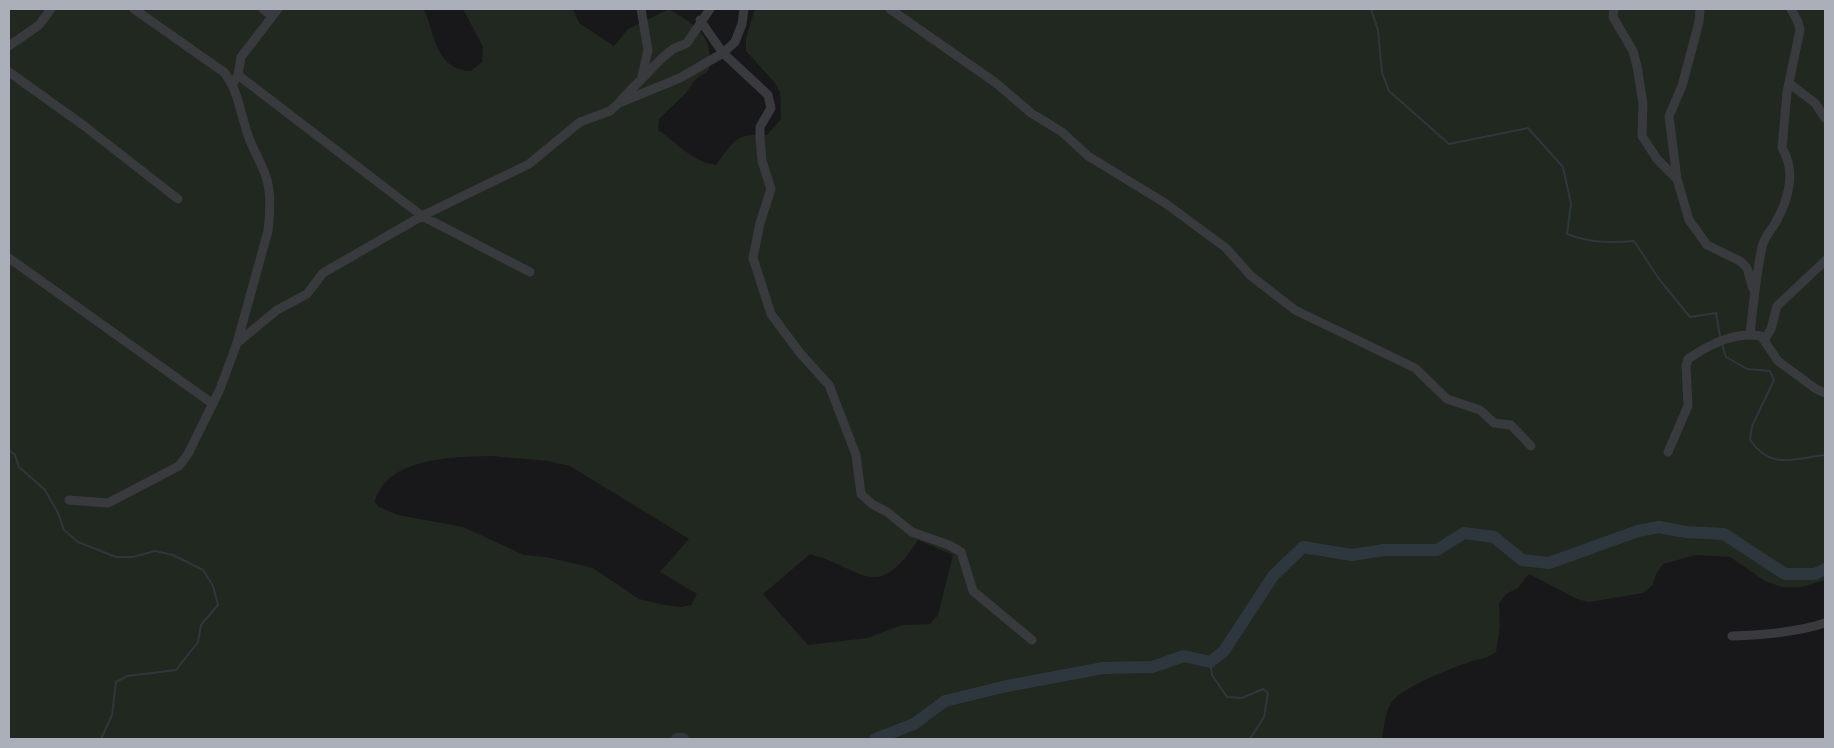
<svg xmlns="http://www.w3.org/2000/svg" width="1834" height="748" font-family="'Nunito Sans',sans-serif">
  <rect width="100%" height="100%" fill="#18181a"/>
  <path fill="#202820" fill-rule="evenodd" d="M9,9H424C435,35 436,70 471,71L482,62L483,47L463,9H573L579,23L614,46L628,29L669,9C696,26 714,34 709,70L694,81L686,93L659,119L658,130C677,143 693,162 716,165C734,142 734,133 767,135L781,119L780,92L775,83L746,51V38L755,9H1825V580L1802,587H1782L1765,581L1730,557L1696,555L1663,564L1656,574L1653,585L1643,593L1589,602L1577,599L1529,574L1518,588L1506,594L1499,604L1500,627L1496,652C1485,660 1479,658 1467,663C1449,669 1403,687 1392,702C1385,711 1384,728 1382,739H9ZM491,456L548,461L570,466L689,539L660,572L697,594L691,605L681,607L665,605L639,599L593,568L546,557L524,555L463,527L398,515L379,507L375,502C386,457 454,457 491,456ZM918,540L953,555L938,615L930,624L902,625L867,638L808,645L763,594L810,554C865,569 876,604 918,540Z"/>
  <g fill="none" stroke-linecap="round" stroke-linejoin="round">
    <path stroke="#2e373d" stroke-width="2" d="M1371,9L1378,30L1382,73L1389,91L1449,144L1528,128L1563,167L1571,204L1567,234C1591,243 1610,243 1634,241L1659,279L1690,317L1716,313L1720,337
      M1722,344L1726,357L1747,369L1770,371L1774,380L1752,426L1750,440C1772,471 1794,458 1825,455
      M9,450L15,455L19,467L45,490L58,513L64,530L78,542L116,557H133L155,551L173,555L203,570L213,586L218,605L201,625L198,642L176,670L127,676L116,682L112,715L101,739
      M1210,662L1212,675L1227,697L1242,698L1263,689L1268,693L1264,717L1250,739"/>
    <path stroke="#2e373d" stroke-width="12" d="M677,739H683
      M875,739L914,724L945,701L1007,686L1103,668L1152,667L1184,656L1210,662L1224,651L1273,576L1303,547L1352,555L1384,550H1437L1464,533L1494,537L1522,560L1549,563L1638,531L1659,527L1686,532L1724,534L1785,574H1815L1825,569"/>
    <path stroke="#393a3e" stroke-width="9" d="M134,9L225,73L232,85
      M263,9L272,16
      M641,9L648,50L642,76
      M890,9L996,83L1031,113L1062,132L1088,156L1165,203L1226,248L1251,276L1295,310L1415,368L1447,399L1480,410L1494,423L1511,425L1531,446
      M1614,9L1613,17L1633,51L1637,66L1643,104L1642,136L1657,159L1677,179L1689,220L1707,245L1740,261L1747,268L1753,289
      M700,20L723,53L768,95L771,108L760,127V138L762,161L771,189L760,223L753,258L771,314L800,353L829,385L856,455L861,494L872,504L887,512L912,532L949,545L961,552L973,591L1032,640
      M9,46L39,25L51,9
      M9,72L83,125L178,199
      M238,75L422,216L530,272
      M1790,84L1815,103L1825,118
      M622,99L662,58L673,49L687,43L710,9
      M1677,179L1669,116L1682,86L1699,22L1700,9
      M9,258L213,404
      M1750,335C1753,305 1756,276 1762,247C1765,235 1772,230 1777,220C1789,198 1796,170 1782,148L1787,92L1800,30L1798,22L1791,9
      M1765,339L1771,329L1777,306L1825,261
      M237,343L268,231C270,215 271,195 267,180C262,163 251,147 246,129C241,114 239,99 232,85L238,75L241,57L278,9
      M1668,452L1688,406L1686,366L1688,359C1708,345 1736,331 1761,336L1778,361L1816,389L1825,393
      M69,500L108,503L179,466L188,454L220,389L237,343L277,310L307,294L323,273L422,216L529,164L580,122L610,111L619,103L680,78L723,53L735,42L742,24L744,9
      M1732,636C1761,635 1798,632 1825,623"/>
  </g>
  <rect width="1834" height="748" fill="none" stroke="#aaafb9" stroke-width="20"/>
</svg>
